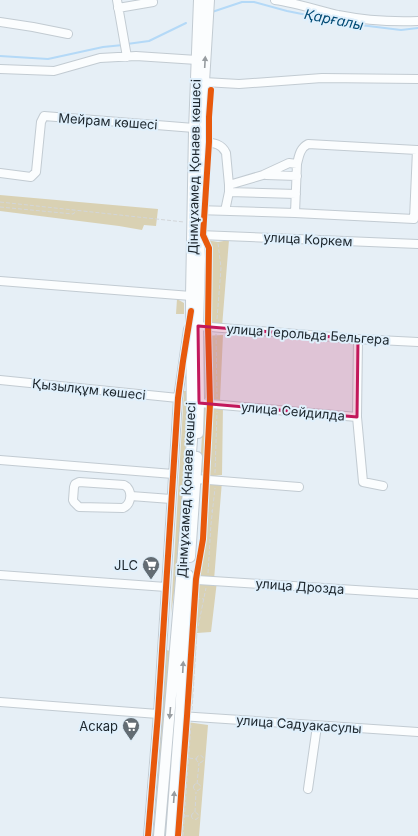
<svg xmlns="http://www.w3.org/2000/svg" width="418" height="836" font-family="Inter,sans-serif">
  <rect width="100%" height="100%" fill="#e6eff6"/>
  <path fill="#d9d1b3" d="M0,195L158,209L156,226L144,225L142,230L119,226L0,211Z
    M206,240L218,242L229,240L222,327L201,326L206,248Z
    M177,299L184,303V314H176Z
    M223,335L220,400L205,398L202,336Z
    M184,391H187L185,467L179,560L171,613Z
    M204,404L223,405L222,475C211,476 205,479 200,468Z
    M203,480L222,481L214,580L217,581L211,632L197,633L192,706H188L196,579L197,552L200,541L203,539L205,511L202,486Z
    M166,650L171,651L157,836H153L163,704Z
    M187,722L208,725L199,836H177Z"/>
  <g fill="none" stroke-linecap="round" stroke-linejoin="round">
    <path stroke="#b4d9f7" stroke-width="2" d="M212,12L242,2H254L287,11L352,24L401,30L418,28
      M127,44L149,41L186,23
      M0,56L48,59L103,47L123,45"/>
    <defs>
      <path id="minor" d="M117,0L127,57
        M275,0C296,3 317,10 338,15C363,20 392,22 418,21
        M118,8L153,2
        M0,22L33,27L68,34
        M0,69L54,71L100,58L136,56L197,60
        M204,82L239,84L322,78L418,79
        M205,142C214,143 222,144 226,153L229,185
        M0,173L31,177L36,172L41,122L44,116L194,128
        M266,175L297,176
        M229,192L296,194
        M196,210L295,213L297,164L289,163L263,175L229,185V192L225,211
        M295,213L414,219L417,150L308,144C300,148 299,156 297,164
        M199,235L418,244
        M0,281L191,296
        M198,326L358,339L418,342
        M0,380L178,398
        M199,403L357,417L358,339
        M357,417L363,482L383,486
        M0,460L173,474
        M196,479L299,487
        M79,482L124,485C133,489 132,504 123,508L79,507L74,502L73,500L74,487L75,484Z
        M131,496L171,499
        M0,575L166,587
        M182,579L418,594
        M0,702L158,714
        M180,716L418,732
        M308,789L317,726
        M148,836L158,714L178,398L188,329"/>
      <path id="major" d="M198,433L199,403L198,326L200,259L199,235L205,142L204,82L209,0
        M190,557L197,457
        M159,836L181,579L192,440L191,296L194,131L199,0
        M171,836L180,716L188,575"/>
    </defs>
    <use href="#minor" stroke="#c2cbd2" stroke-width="10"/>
    <use href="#major" stroke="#c2cbd2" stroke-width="12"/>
    <path stroke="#d3d6d9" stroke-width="1" stroke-dasharray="4 2" stroke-linecap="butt" d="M0,202L184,222
      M0,207L73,214L77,211
      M217,319L221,268L218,243
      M216,334L217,397
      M215,473L217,412
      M205,511H212
      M203,539L210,540
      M208,573L211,524L215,488
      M196,598L204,599
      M192,710L197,632L206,588
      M196.5 759a3.5 3.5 0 1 1 7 0a3.5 3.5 0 1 1-7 0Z
      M189,758L196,759
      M193.5 787a3.5 3.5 0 1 1 7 0a3.5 3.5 0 1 1-7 0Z
      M197,784L199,763
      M195,812L196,792
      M191.5 816a3.5 3.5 0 1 1 7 0a3.5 3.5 0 1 1-7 0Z
      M185,816H191
      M183,836L191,725"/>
    <use href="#minor" stroke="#fbfdfe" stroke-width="8"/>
    <use href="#major" stroke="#fbfdfe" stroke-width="10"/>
    <defs>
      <path id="cycleway" d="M148,836L158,714L178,398L183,361L191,311
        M178,836L187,716L196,579L203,539L210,404L208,326L209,248L203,235L209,142V117L211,90"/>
    </defs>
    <use href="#cycleway" stroke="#e0f0fc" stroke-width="8"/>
    <use href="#cycleway" stroke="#e8590c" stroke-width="6"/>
  </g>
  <defs><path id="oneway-solid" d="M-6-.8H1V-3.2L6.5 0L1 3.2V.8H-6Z"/></defs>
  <g fill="#979ca0">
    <use href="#oneway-solid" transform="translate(205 62) rotate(-87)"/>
    <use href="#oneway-solid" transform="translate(183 667) rotate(-87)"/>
    <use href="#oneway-solid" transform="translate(170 713) rotate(95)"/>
    <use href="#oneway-solid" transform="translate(174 797) rotate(-86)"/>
  </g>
  <path fill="#c2185b" fill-opacity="0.2" stroke="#c2185b" stroke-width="3" stroke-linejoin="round" d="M198,326L358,339L357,417L199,403Z"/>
  <defs>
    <symbol id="supermarket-pin" viewBox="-11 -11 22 30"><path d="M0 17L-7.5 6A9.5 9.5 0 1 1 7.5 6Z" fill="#636c73" stroke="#e0f0fc"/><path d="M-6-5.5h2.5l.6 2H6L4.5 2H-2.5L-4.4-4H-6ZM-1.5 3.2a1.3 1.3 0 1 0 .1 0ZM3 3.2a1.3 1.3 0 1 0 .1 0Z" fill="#fff"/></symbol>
  </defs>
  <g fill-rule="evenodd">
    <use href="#supermarket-pin" x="141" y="555" width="20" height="27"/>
    <use href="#supermarket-pin" x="121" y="716" width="20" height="27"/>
  </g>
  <g text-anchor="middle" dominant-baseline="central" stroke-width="4" stroke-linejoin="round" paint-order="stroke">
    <g font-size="13" fill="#1c262d" stroke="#e0f0fc">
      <text transform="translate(108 121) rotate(4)">Мейрам көшесі</text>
      <text transform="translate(194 167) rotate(-89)">Дінмұхамед Қонаев көшесі</text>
      <text transform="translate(308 239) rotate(3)">улица Коркем</text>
      <text transform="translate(308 334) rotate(4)">улица Герольда Бельгера</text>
      <text transform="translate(89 389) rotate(6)">Қызылқұм көшесі</text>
      <text transform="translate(293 411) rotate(5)">улица Сейдилда</text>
      <text transform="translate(186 490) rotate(-87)">Дінмұхамед Қонаев көшесі</text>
      <text transform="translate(300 586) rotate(4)">улица Дрозда</text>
      <text transform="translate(299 724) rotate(4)">улица Садуакасулы</text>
    </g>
    <g font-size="13" fill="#1c262d" stroke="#e0f0fc" text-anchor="end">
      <text x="138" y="565">JLC</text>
      <text x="118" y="726">Аскар</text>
    </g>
    <g font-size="14" font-style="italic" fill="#034b75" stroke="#e0f0fc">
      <text transform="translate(334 19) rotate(11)">Қарғалы</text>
    </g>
  </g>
</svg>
